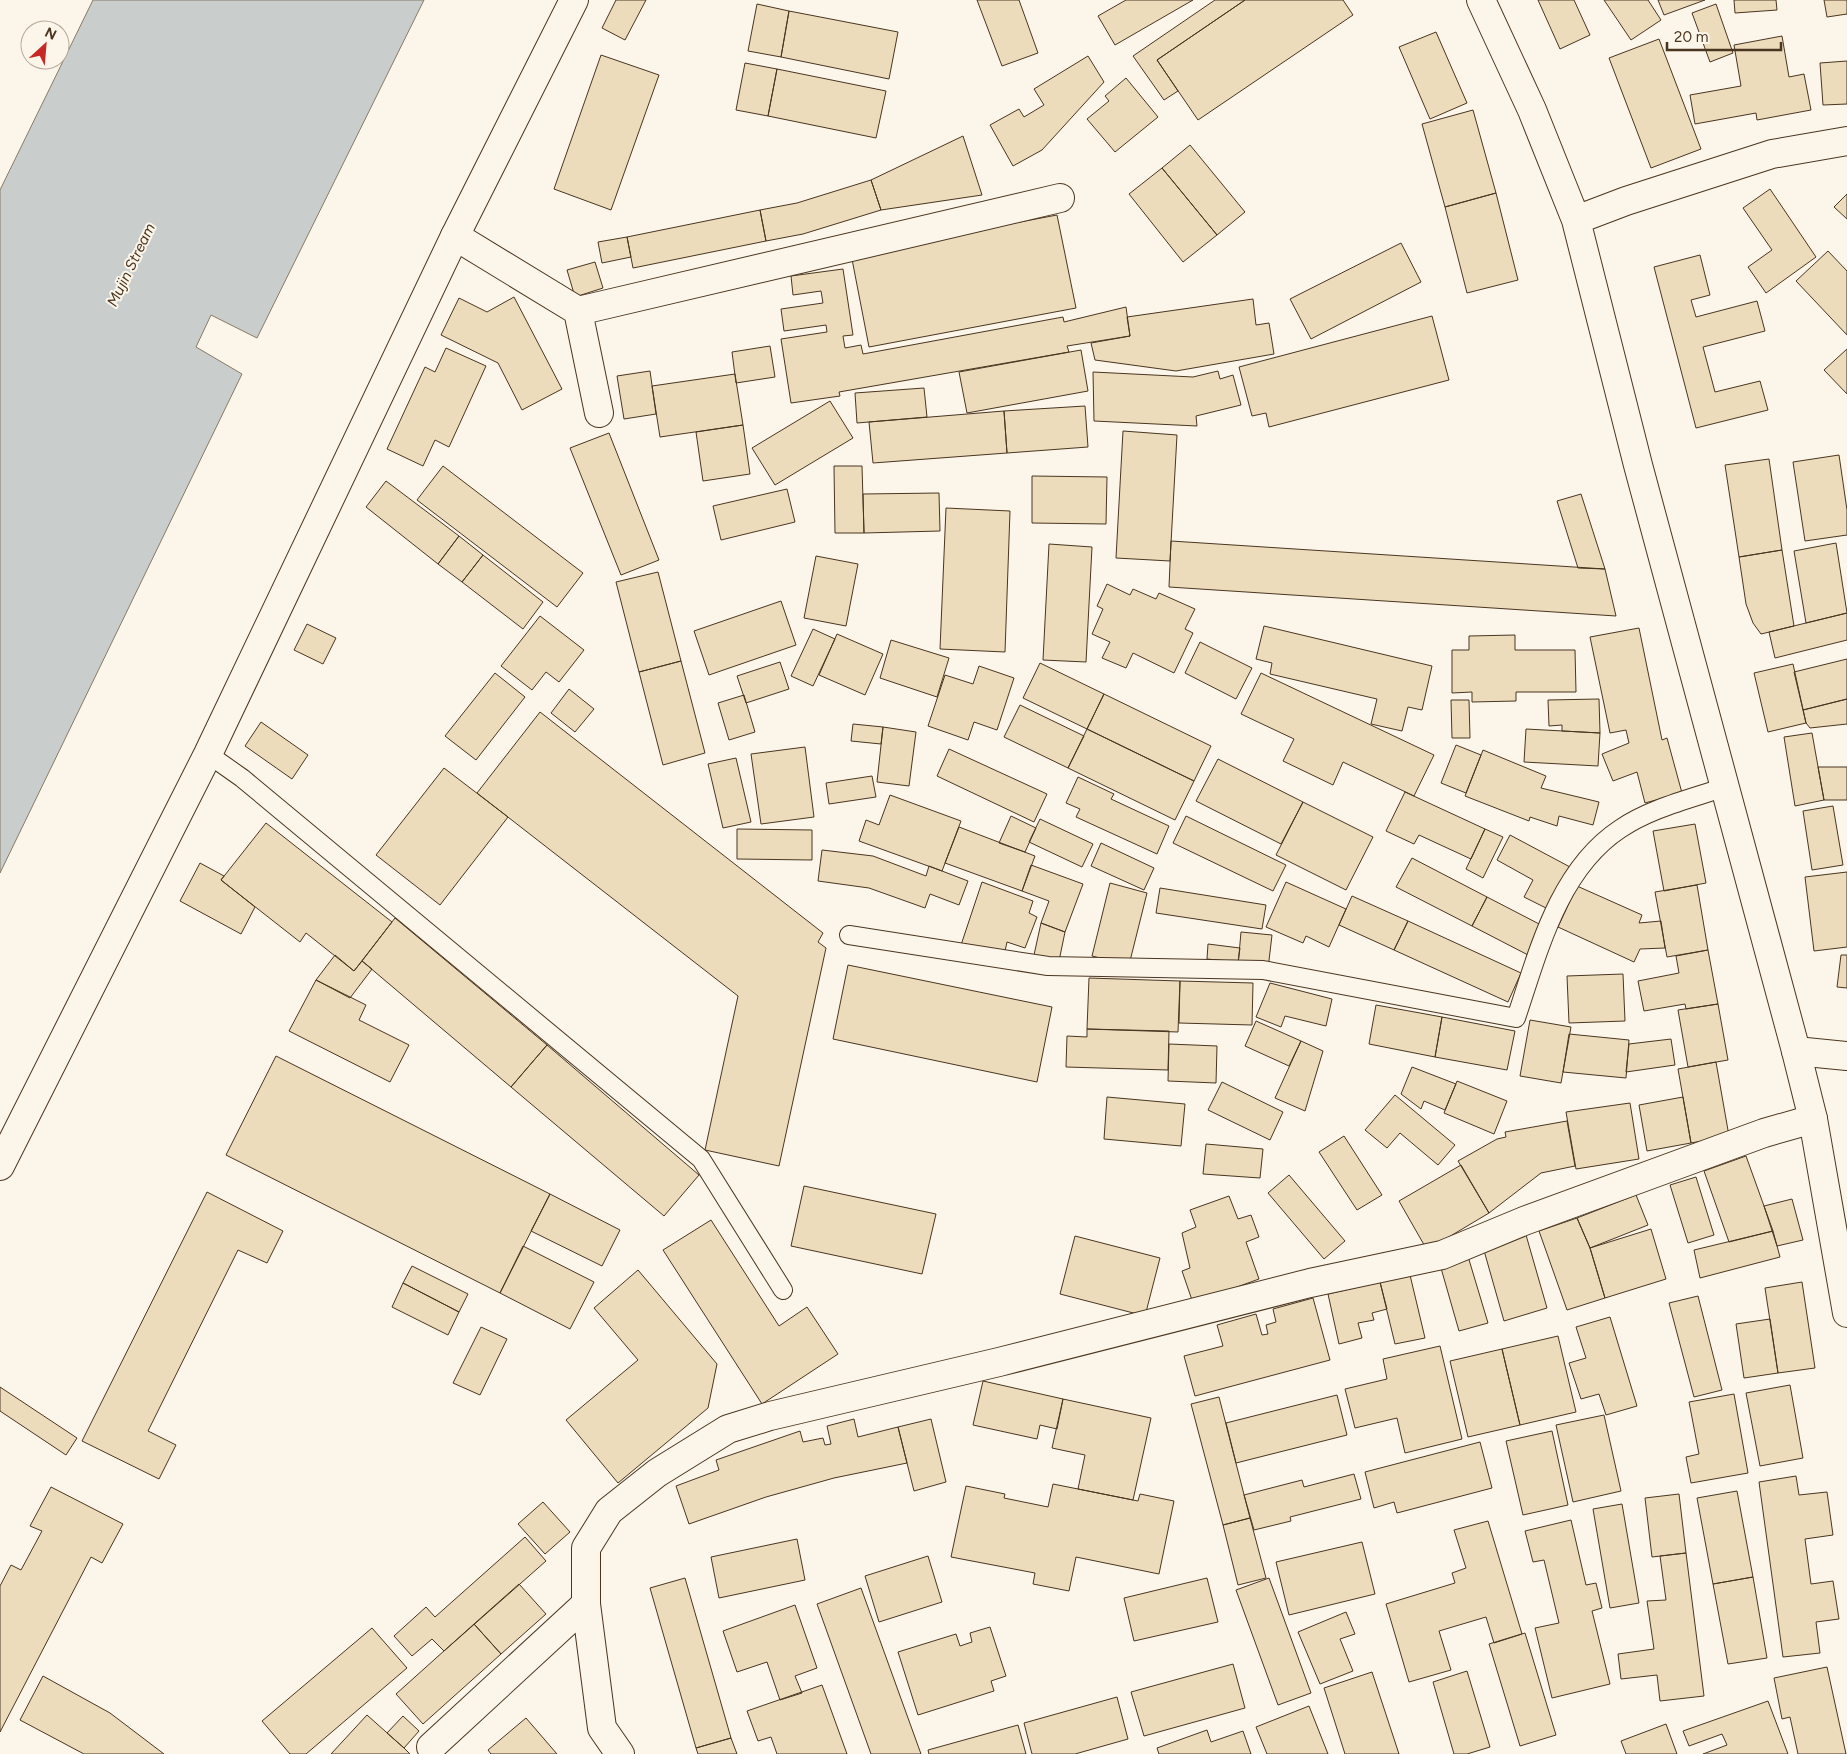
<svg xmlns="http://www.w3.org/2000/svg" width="1847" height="1754" font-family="Figtree,sans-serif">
  <rect width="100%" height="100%" fill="#fbf6e9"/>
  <path fill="#c9cecd" stroke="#887966" d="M93,0H424L257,338L211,315L196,347L242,374L0,873V190Z"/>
  <path fill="#ecdcbc" stroke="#4a3520" d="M616,0H646L625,40L602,28Z
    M977,0H1019L1038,53L1002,66Z
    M1126,0H1193L1115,45L1098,16Z
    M1215,0H1245L1157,60L1178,91L1164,100L1133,56Z
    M1245,0H1343L1353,15L1198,120L1157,60Z
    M1538,0H1574L1590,35L1560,49Z
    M1604,0H1648L1661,20L1631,40Z
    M1658,0H1705L1664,15Z
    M1734,0H1776L1777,10L1735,13Z
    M1824,0H1847V14L1827,17Z
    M757,4L789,11L781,57L748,51Z
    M1716,4L1733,53L1710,62L1692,13Z
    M789,11L898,32L889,79L781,57Z
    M1436,32L1467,103L1430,119L1399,47Z
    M1782,36L1789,77L1804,74L1811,110L1757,120L1756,113L1695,124L1690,95L1741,86L1734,45Z
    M1659,39L1701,149L1651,168L1609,58Z
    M601,55L659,75L611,210L554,189Z
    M1088,56L1104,82L1042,150L1013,166L990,125L1019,109L1024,117L1044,105L1034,89Z
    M1847,61V104L1823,105L1820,63Z
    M745,63L777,69L768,116L736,110Z
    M777,69L886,91L876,138L768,116Z
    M1126,78L1158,117L1115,152L1087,119L1109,101L1105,96Z
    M1473,110L1496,193L1445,207L1422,124Z
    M963,136L982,195L881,210L871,180Z
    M1190,145L1245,212L1217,235L1162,168Z
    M1162,168L1217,235L1183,262L1129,194Z
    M871,180L881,210L803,234L766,241L760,210L797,203Z
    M1770,189L1816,257L1766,293L1748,267L1772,250L1743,208Z
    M1496,193L1518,280L1467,293L1445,207Z
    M1847,194V219L1834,207Z
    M760,210L766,241L633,268L627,237Z
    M1057,215L1076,308L869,347L851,254Z
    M627,237L631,257L602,263L598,242Z
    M1401,243L1421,282L1311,339L1290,299Z
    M1828,251L1847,271V335L1796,281Z
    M1700,255L1710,295L1691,300L1696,317L1757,301L1765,331L1703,347L1715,392L1760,381L1768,410L1696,428L1654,267Z
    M595,262L603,288L575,297L567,270Z
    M843,269L853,335L843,336L845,348L861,345L863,354L1063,317L1064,322L1126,307L1130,336L1067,346L1069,352L839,392L840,396L791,403L781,339L827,332L826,325L784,331L781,309L823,303L821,291L793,295L791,276Z
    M514,297L562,389L522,410L498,363L441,335L459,298L487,312Z
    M1253,299L1256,325L1269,323L1274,354L1176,371L1095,360L1091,343L1130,336L1127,317Z
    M1432,316L1449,380L1269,427L1266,413L1252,416L1239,367Z
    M770,346L775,377L736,383L732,352Z
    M446,348L486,366L449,447L435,440L423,466L387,449L425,367L435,372Z
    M1847,349V394L1824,370Z
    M1081,350L1088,391L967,413L959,372Z
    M650,371L656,414L624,419L617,376Z
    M1218,371L1220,379L1233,375L1241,405L1196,416L1197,426L1094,421L1093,372L1193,377Z
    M735,374L743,425L660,437L652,386Z
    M924,388L927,417L857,423L855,393Z
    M830,401L853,438L775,485L752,448Z
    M1085,406L1088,447L1007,453L1004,411Z
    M1004,411L1007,453L873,463L869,422Z
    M743,425L750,474L703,481L696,432Z
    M1123,431L1177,435L1170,561L1116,558Z
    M609,433L659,560L621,575L570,448Z
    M1839,455L1847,510V535L1805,541L1793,462Z
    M1769,459L1782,550L1739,557L1725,465Z
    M443,466L583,573L557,607L417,500Z
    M834,466H862L864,533H835Z
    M1032,476L1107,477L1106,524L1032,523Z
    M386,481L459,536L438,564L366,507Z
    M787,489L795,522L721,540L713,506Z
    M939,493L940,531L864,533L863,494Z
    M1581,494L1605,569L1578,568L1557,501Z
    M946,508L1010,511L1005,652L940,649Z
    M459,536L483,555L462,582L438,564Z
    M1171,541L1605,569L1616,616L1169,587Z
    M1836,543L1847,613L1806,623L1794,551Z
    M1049,544L1092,547L1086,662L1043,660Z
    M1782,550L1794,626L1761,634L1753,623L1746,604L1739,557Z
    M483,555L543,602L523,629L462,582Z
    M816,556L858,564L846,626L804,618Z
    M658,572L681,661L639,672L616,582Z
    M1107,584L1130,595L1133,589L1156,599L1159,593L1195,609L1185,629L1193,633L1174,673L1133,653L1126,668L1102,658L1110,642L1092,634L1103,609L1097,606Z
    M781,601L796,645L709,675L694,631Z
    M1847,613V640L1775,658L1769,632Z
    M540,616L584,650L559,682L546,672L532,690L501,666Z
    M307,624L336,638L323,664L294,650Z
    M1264,626L1432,666L1422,710L1408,707L1402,731L1371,724L1377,699L1270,674L1272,663L1256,659Z
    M1639,628L1662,740L1667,738L1682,793L1645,803L1637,772L1613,781L1602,754L1629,743L1626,730L1610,733L1590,637Z
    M813,629L835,639L813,686L791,676Z
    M837,634L883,654L865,695L819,675Z
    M1515,635V650H1575L1576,692H1516V701L1472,702V692L1452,693V650H1469V636Z
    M891,640L949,658L937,697L880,678Z
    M1200,642L1252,668L1236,699L1185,673Z
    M1847,659V699L1803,710L1794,672Z
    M681,661L705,753L663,765L639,672Z
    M780,662L789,689L746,703L737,676Z
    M1040,663L1104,694L1087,729L1023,698Z
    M1793,664L1806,723L1768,732L1754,673Z
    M979,666L1014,678L997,730L974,722L968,740L928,726L945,675L973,684Z
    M495,673L525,697L476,760L445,736Z
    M1261,673L1434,755L1414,796L1343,762L1333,785L1283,761L1294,739L1241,714Z
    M569,689L594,709L575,732L551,713Z
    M1104,694L1211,746L1194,781L1087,729Z
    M744,695L755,732L729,740L718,703Z
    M1599,699L1600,733L1562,731V725L1549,726L1548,700Z
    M1847,699V724L1810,728L1806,723L1803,710Z
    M1451,700H1469L1470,738H1452Z
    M1020,705L1084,736L1068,768L1004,737Z
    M540,712L823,933L818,942L826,948L779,1166L705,1150L738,996L477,793Z
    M261,722L308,755L292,779L245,746Z
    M853,724L883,727L881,744L851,741Z
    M883,727L916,732L909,786L877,782Z
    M1087,729L1194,781L1175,820L1068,768Z
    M1526,729L1600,733L1598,766L1524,762Z
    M1812,733L1824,800L1795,806L1784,737Z
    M1456,745L1481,755L1466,793L1441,783Z
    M805,747L814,817L761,824L751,754Z
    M949,749L1047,794L1034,822L937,776Z
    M1483,750L1546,776L1541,788L1599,802L1593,825L1559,816L1557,826L1530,817L1529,821L1465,796Z
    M736,758L751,822L723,828L708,764Z
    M1218,759L1303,802L1281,844L1196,801Z
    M1818,767H1847V800H1824Z
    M444,768L508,817L440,905L376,855Z
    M872,776L876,797L829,804L826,783Z
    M1078,777L1114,794L1111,799L1169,826L1157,854L1076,817L1080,809L1066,803Z
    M1405,792L1485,829L1471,859L1419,835L1414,844L1386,831Z
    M890,795L961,821L942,871L859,841L866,820L879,825Z
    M1303,802L1373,837L1346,890L1276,855Z
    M1833,806L1843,865L1812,870L1803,811Z
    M1011,816L1036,828L1025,852L999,843Z
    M1186,816L1286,865L1273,891L1173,843Z
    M1040,819L1093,844L1082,867L1029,842Z
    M266,823L392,922L354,971L306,933L300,942L221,880Z
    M1695,824L1706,883L1664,891L1653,831Z
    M959,827L1035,856L1022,891L945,863Z
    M737,829L812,830V860L737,859Z
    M1485,829L1503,837L1483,878L1466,869Z
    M1510,835L1570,867L1548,909L1524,897L1533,880L1497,860Z
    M1101,843L1154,868L1144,890L1091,866Z
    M822,850L873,856L926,876L929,866L968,881L959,905L930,894L925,908L869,888L818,881Z
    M1412,858L1487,897L1472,926L1396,887Z
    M200,863L224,876L221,880L255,907L241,934L180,901Z
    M1031,865L1083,884L1065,932L1041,923L1049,901L1022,891Z
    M1847,872V947L1814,951L1805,877Z
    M982,882L1033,901L1029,913L1037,917L1025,948L1007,942L1005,951L961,945Z
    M1286,882L1346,909L1329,947L1306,936L1303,943L1266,927Z
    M1110,883L1147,893L1129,965L1092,956Z
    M1697,885L1708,950L1667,957L1655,892Z
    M1577,886L1642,915L1639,923L1661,921L1665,948L1640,949L1634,962L1558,927Z
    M1160,888L1266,905L1262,929L1156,913Z
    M1352,896L1408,921L1394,950L1339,925Z
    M1487,897L1543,926L1528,955L1472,926Z
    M395,918L547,1045L511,1087L362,961Z
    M1408,921L1521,973L1508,1002L1394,950Z
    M1041,923L1065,932L1059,961L1034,955Z
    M1241,932L1272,935L1268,969L1238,966Z
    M1208,944L1240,948L1238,962L1207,959Z
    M1708,950L1718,1004L1686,1009L1685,1004L1644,1011L1638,981L1679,973L1676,956Z
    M335,955L354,971L362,961L372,969L350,998L316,980Z
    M1841,955H1847V988L1837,987Z
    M848,965L1052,1007L1037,1082L833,1039Z
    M1623,974L1625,1021L1569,1023L1567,976Z
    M1089,978L1180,981L1178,1032L1087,1029Z
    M316,980L366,1005L359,1020L409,1045L390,1082L289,1031Z
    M1180,981L1253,983L1252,1025L1179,1023Z
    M1270,983L1332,999L1326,1026L1285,1016L1281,1027L1256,1017Z
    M1718,1004L1728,1060L1688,1067L1678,1010Z
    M1376,1005L1442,1017L1435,1057L1369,1044Z
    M1442,1017L1515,1031L1507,1070L1435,1057Z
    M1530,1020L1571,1027L1561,1083L1520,1076Z
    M1256,1021L1301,1041L1289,1066L1245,1046Z
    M1087,1029L1169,1031L1168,1070L1066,1067L1067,1036L1087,1037Z
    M1569,1034L1629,1040L1626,1078L1563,1072Z
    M1671,1039L1675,1065L1626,1072L1629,1044Z
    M1301,1041L1323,1051L1305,1111L1275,1098Z
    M1169,1044L1217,1046L1216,1083L1168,1081Z
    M547,1045L699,1175L664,1216L511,1087Z
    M276,1056L550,1194L500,1293L226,1155Z
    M1716,1062L1729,1136L1691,1143L1678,1069Z
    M1412,1067L1456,1084L1445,1110L1424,1101L1421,1109L1401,1094Z
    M1457,1081L1507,1101L1494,1134L1444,1113Z
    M1222,1082L1283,1112L1270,1140L1208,1110Z
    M1395,1095L1455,1145L1438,1165L1400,1133L1387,1148L1365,1130Z
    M1107,1097L1185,1104L1181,1146L1104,1139Z
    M1683,1097L1691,1143L1647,1151L1639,1105Z
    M1630,1103L1639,1159L1576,1169L1566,1112Z
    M1567,1121L1575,1166L1541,1173L1489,1213L1458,1161L1497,1139L1506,1137L1505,1132Z
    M1344,1136L1382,1195L1357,1210L1319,1152Z
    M1206,1144L1263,1149L1260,1178L1203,1174Z
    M1746,1156L1773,1231L1729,1242L1704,1171Z
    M1461,1165L1489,1213L1427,1250L1399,1201Z
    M1289,1175L1345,1241L1324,1259L1268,1193Z
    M1696,1177L1714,1235L1688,1243L1670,1185Z
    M804,1186L936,1214L922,1274L791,1246Z
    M207,1192L283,1231L267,1263L238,1250L148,1431L176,1445L159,1479L82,1441Z
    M550,1194L620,1230L602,1266L531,1231Z
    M1636,1195L1648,1225L1590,1248L1577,1218Z
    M1229,1196L1238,1219L1251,1215L1259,1237L1246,1242L1259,1279L1193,1303L1182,1271L1190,1268L1182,1233L1196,1227L1190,1210Z
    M1792,1199L1803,1240L1777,1246L1764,1206Z
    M1577,1218L1590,1248L1605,1298L1567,1310L1539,1231Z
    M711,1220L779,1326L807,1307L838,1354L762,1404L663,1250Z
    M1651,1229L1666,1279L1605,1298L1590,1248Z
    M1773,1231L1780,1257L1700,1278L1694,1250Z
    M1526,1235L1547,1308L1504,1321L1483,1247Z
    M1075,1236L1160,1258L1145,1316L1060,1294Z
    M523,1246L594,1282L570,1329L500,1293Z
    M1467,1253L1488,1323L1459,1331L1439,1261Z
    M412,1266L468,1294L459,1312L403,1283Z
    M638,1270L717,1364L708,1408L618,1483L566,1420L638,1360L594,1308Z
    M1410,1275L1425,1338L1395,1344L1380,1282Z
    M1380,1282L1387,1309L1372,1313L1374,1320L1358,1323L1362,1338L1339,1344L1328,1294Z
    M1802,1282L1815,1368L1778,1373L1765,1288Z
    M403,1283L459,1312L448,1335L392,1307Z
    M1698,1296L1722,1390L1694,1397L1669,1303Z
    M1313,1298L1330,1360L1195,1396L1184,1356L1223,1346L1217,1325L1256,1314L1262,1335L1268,1334L1266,1325L1276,1322L1273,1309Z
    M1610,1317L1637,1406L1606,1415L1599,1394L1581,1399L1569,1363L1586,1358L1576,1327Z
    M1770,1319L1778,1373L1744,1378L1736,1324Z
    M481,1327L507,1339L480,1395L453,1383Z
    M1558,1336L1576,1412L1520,1425L1502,1349Z
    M1440,1346L1462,1439L1405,1453L1397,1418L1355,1428L1345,1389L1387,1379L1383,1359Z
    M1502,1349L1520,1425L1468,1437L1450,1361Z
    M983,1381L1063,1399L1057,1429L1040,1425L1037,1439L973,1425Z
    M1790,1385L1803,1458L1760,1466L1746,1393Z
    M0,1387L77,1438L66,1455L0,1411Z
    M1734,1394L1748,1473L1691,1483L1686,1457L1699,1454L1689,1402Z
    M1337,1395L1347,1435L1236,1463L1226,1423Z
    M1219,1397L1250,1518L1223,1525L1191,1404Z
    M1063,1399L1151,1418L1133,1500L1078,1489L1085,1455L1052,1448Z
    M1604,1415L1621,1491L1573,1502L1556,1425Z
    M854,1419L858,1437L898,1427L907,1463L834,1478L766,1497L689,1524L676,1486L719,1470L716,1460L800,1431L803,1442L823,1438L825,1445L831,1444L827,1426Z
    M931,1419L946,1482L914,1491L898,1427Z
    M1552,1431L1568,1505L1523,1515L1506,1441Z
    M1480,1442L1492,1488L1397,1513L1394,1502L1374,1508L1365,1472Z
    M1354,1474L1361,1499L1290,1517L1291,1521L1254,1530L1244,1495L1302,1480L1304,1487Z
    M1796,1476L1799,1495L1827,1492L1833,1535L1805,1539L1811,1584L1833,1581L1839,1619L1816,1622L1820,1653L1783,1657L1759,1482Z
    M1053,1484L1138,1501L1140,1494L1174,1501L1159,1574L1076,1557L1069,1591L1033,1584L1035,1573L951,1557L966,1486L1005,1494L1004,1498L1048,1507Z
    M51,1487L123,1524L102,1563L91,1557L0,1732V1586L11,1565L21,1570L42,1531L30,1526Z
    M1737,1491L1753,1577L1713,1584L1697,1498Z
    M1679,1494L1686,1553L1652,1557L1645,1498Z
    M543,1502L570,1532L545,1554L518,1524Z
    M1622,1504L1639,1603L1610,1608L1593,1509Z
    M1250,1518L1266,1578L1238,1585L1223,1525Z
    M1571,1520L1586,1585L1596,1583L1602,1608L1592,1611L1610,1684L1552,1698L1535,1628L1559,1623L1544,1560L1533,1562L1525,1531Z
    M1488,1521L1522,1634L1494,1643L1486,1617L1439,1631L1451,1670L1409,1682L1386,1604L1455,1583L1452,1573L1466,1568L1454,1530Z
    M525,1537L546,1561L444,1651L432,1639L412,1656L394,1636L426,1607L435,1617Z
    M797,1539L805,1580L719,1598L711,1557Z
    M1362,1542L1375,1594L1289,1615L1276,1562Z
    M1686,1553L1704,1696L1660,1701L1657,1675L1621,1679L1618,1654L1654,1649L1647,1601L1666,1600L1660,1556Z
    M928,1556L942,1602L879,1622L865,1576Z
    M1753,1577L1767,1658L1728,1664L1713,1584Z
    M685,1578L731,1738L696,1748L650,1588Z
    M1207,1578L1218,1622L1134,1641L1124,1598Z
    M1269,1578L1311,1693L1278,1705L1236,1590Z
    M519,1584L546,1614L501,1654L474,1624Z
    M861,1588L921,1754H871L817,1604Z
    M795,1605L817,1668L795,1676L802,1693L780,1700L767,1662L737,1672L723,1631Z
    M1346,1612L1355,1634L1340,1639L1353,1671L1320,1684L1298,1632Z
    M474,1624L501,1654L423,1724L396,1694Z
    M990,1627L1006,1676L991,1681L994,1691L918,1715L898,1652L956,1634L960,1646L972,1642L970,1633Z
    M372,1628L407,1668L306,1754H290L262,1721Z
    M1525,1633L1556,1735L1520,1746L1489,1644Z
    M1233,1664L1245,1708L1144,1736L1131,1692Z
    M1827,1667L1846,1754H1798L1790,1717L1782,1719L1774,1678Z
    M1467,1671L1490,1747L1467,1754H1454L1433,1682Z
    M1372,1672L1399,1754H1345L1324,1688Z
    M43,1676L110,1713L164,1754H84L20,1720Z
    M822,1685L847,1754H777L771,1737L758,1741L747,1711Z
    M1117,1697L1128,1739L1075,1754H1032L1024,1723Z
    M1768,1701L1788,1754H1703L1727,1745L1722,1734L1689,1746L1683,1731Z
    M1309,1706L1328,1754H1267L1256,1727Z
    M367,1715L404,1748L410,1754H331Z
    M403,1716L419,1731L404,1748L387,1733Z
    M526,1718L557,1754H491L488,1750Z
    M1666,1724L1677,1754H1626L1621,1741Z
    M1018,1725L1026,1754H929L928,1750Z
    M1207,1730L1211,1742L1243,1731L1251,1754H1159L1157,1748Z
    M731,1738L737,1754H698L696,1748Z"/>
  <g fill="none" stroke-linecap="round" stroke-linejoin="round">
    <defs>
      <path id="lane" d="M208,754L242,778L701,1159L783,1290
        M849,935L1048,966L1263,970L1516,1018C1538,953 1558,870 1620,829C1651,808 1690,799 1725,787"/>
      <path id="street" d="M455,236L578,311L1060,198
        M578,311L599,413
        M1796,1051L1847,1056
        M431,1747L586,1604
        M620,1754L602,1728L586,1604V1548L609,1511L657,1473L728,1429L770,1416L999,1362L1310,1283L1442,1255L1524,1221L1764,1133L1813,1119"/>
      <path id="secondary" d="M1481,0L1532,110L1576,220L1638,465L1796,1051L1813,1119L1847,1313
        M1576,220L1626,201L1772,154L1847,141
        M0,1166L208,754L455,236L574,0"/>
    </defs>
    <use href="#lane" stroke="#4a3520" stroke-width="20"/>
    <use href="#street" stroke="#4a3520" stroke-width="30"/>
    <use href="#secondary" stroke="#4a3520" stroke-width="30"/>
    <use href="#lane" stroke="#fbf6e9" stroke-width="18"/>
    <use href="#street" stroke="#fbf6e9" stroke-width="28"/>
    <use href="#secondary" stroke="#fbf6e9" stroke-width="28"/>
  </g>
  <g text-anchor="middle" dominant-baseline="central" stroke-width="4" stroke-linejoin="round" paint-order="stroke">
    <g font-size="15" font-style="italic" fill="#4a3520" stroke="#fbf6e9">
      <text transform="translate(131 265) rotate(-64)">Mujin Stream</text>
    </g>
  </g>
  <g transform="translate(45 45) rotate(26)"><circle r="24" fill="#fbf6e9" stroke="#b4a999"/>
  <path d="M0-4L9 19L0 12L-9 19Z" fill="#c62828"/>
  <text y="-8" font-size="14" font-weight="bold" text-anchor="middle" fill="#4a3520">N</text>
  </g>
  <path d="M1667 42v8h114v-8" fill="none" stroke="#4a3520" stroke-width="2.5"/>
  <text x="1674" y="42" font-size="15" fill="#4a3520" stroke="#fbf6e9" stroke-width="4" paint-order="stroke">20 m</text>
</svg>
